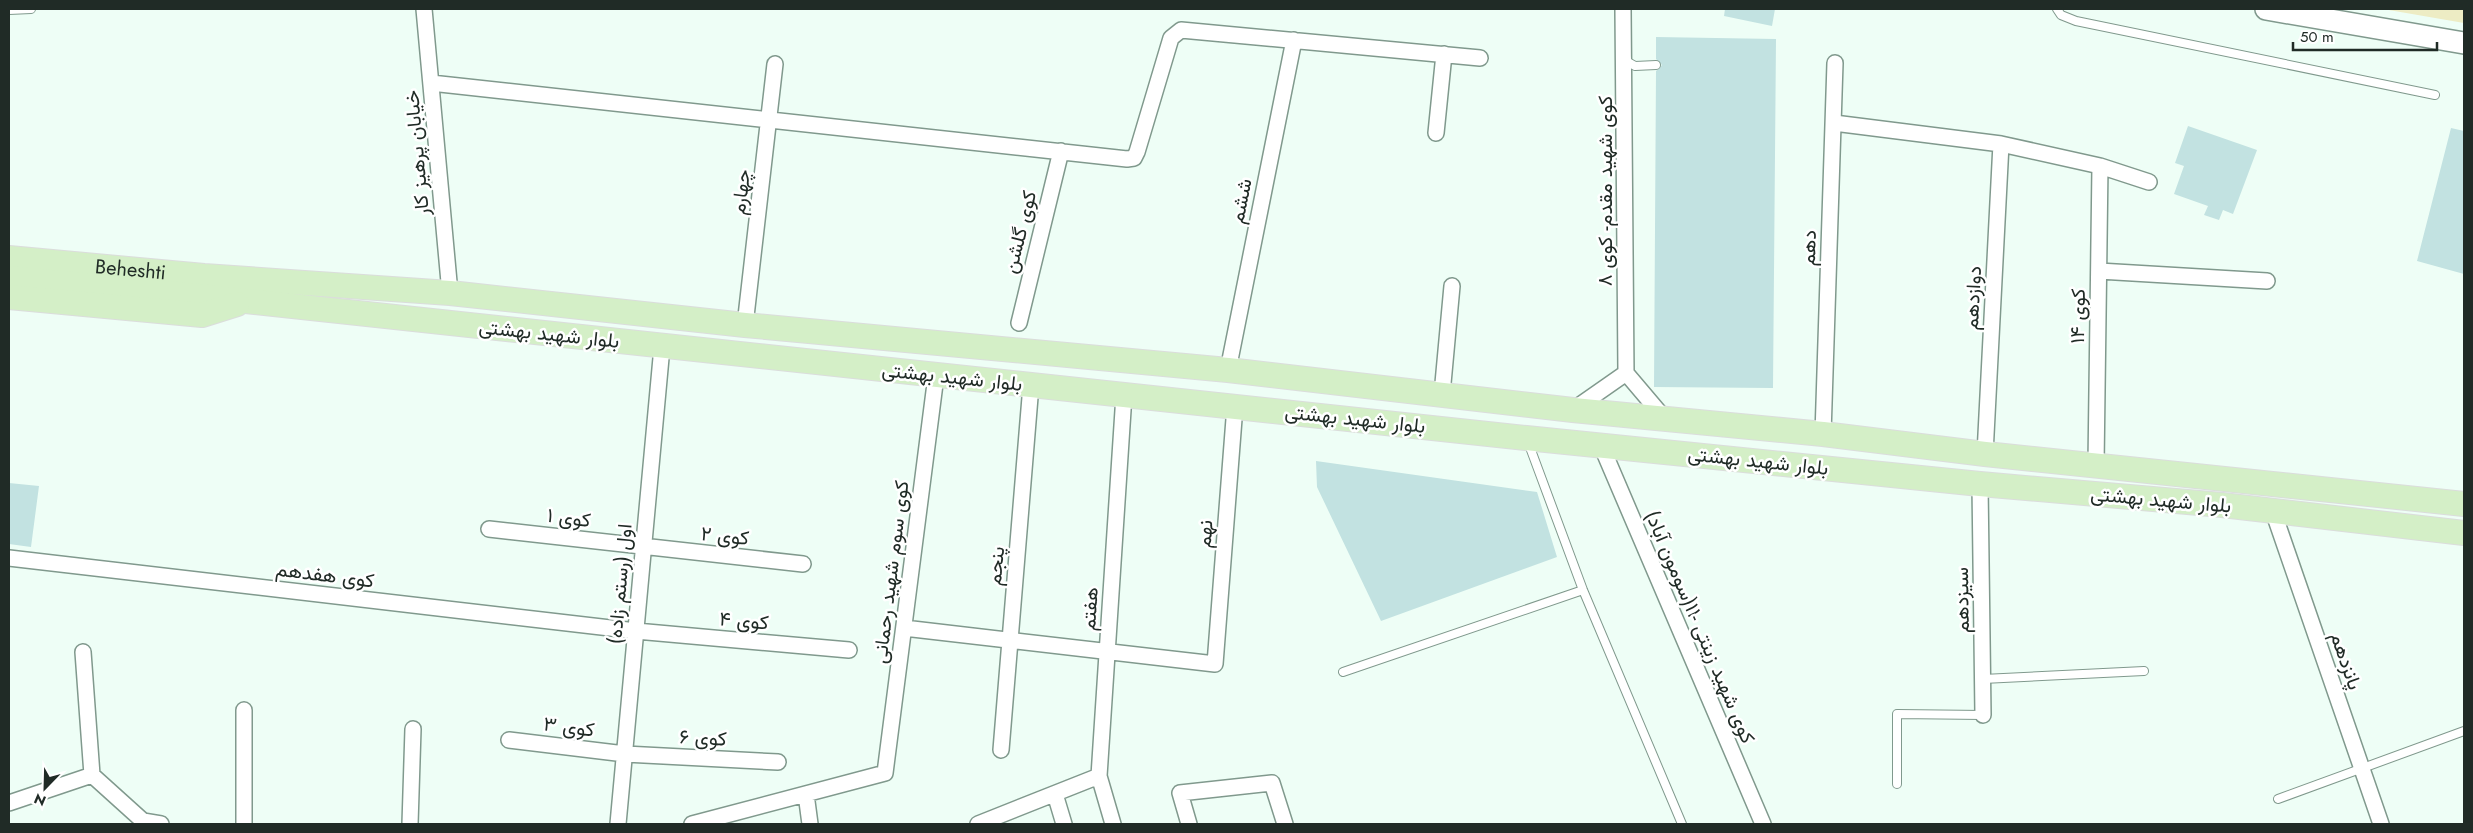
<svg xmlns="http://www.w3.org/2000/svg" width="2473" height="833" font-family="Jost,Vazirmatn,sans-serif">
  <rect width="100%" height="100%" fill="#eefef6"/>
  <path fill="#edecc4" d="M2383,9H2464V23Z"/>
  <path fill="#c2e2e1" d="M1725,9H1775L1772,26L1724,16Z
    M1656,37L1776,39L1773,388L1654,387L1656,71L1662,65L1656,59Z
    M2188,126L2257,150L2233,214L2223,210L2219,220L2204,215L2208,206L2174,194L2184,166L2175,163Z
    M2451,128L2464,131V274L2417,261Z
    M1316,461L1537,492L1557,557L1381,621L1317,487Z
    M9,483L39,486L31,547L9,544Z"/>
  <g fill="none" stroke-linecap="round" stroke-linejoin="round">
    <defs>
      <path id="service" d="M2057,9L2061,15L2076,21L2435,95
        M9,10L31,9
        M1626,57L1628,62L1635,66L1656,65
        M1528,442L1583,590L1682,824
        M1343,672L1583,590
        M1983,679L2144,671
        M1897,784V714L1983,715
        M2278,799L2464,731"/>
      <path id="minor" d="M424,9L450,293
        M1623,9L1626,373
        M431,83L1127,159L1134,158L1137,152L1171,38L1181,30L1480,58
        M1834,123L2001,144L2100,166L2149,182
        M1436,133L1444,54
        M2099,271L2267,281
        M1019,323L1061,151
        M745,325L775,64
        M1228,370L1294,40
        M1442,394L1452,286
        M1573,410L1626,373L1665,419
        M1823,434L1835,63
        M1601,445L1763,824
        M1985,454L2001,144
        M2096,465L2100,166
        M1980,484L1983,715
        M2273,511L2381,824
        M489,529L803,564
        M9,558L636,631L849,650
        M904,628L1215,664L1235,406
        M83,652L92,775
        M509,740L625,754L778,762
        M1001,750L1031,385
        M806,794L810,824
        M1055,794L1064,824
        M9,803L92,775L143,821L161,824
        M244,824V710
        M410,824L413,729
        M618,824L662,347
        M692,824L885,773L936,376
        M978,824L1099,776
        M1113,824L1099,776L1124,395
        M1189,824L1180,793L1272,783L1285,824"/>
      <path id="secondary" d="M2266,9L2464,43"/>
      <g id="primary">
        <path id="s1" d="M9,258L204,276L450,293L745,325L1228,370L1573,410L1823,434L1985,454L2464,504"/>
        <path d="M9,278L208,297L1526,438L1980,484L2222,505L2464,533"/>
        <path d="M9,297L202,315L237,304"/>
      </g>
    </defs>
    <use href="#service" stroke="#80998d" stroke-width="10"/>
    <use href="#minor" stroke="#80998d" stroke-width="18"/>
    <use href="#secondary" stroke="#80998d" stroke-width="24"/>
    <use href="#primary" stroke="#dbdddc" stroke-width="26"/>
    <use href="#service" stroke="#fff" stroke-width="8"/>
    <use href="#minor" stroke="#fff" stroke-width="15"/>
    <use href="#secondary" stroke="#fff" stroke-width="21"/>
    <use href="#primary" stroke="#d4efc7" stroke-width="24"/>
  </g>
  <g text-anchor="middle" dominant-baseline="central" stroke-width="5" stroke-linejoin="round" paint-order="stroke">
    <g font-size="20" fill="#202b26" stroke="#fff">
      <text transform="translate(417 153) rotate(-95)">خیابان پرهیز کار</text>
      <text transform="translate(1605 191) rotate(-90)">کوی شهید مقدم- کوی ۸</text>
      <text transform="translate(741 192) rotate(-83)">چهارم</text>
      <text transform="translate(1241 201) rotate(-79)">ششم</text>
      <text transform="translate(1020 232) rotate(-76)">کوی گلشن</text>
      <text transform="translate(1809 248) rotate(-88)">دهم</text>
      <text stroke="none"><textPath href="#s1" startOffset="122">Beheshti</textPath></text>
      <text transform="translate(1973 298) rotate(-87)">دوازدهم</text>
      <text transform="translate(2078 316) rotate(-89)">کوی ۱۴</text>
      <text transform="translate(549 334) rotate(6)">بلوار شهید بهشتی</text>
      <text transform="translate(952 377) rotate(6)">بلوار شهید بهشتی</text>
      <text transform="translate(1355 419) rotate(6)">بلوار شهید بهشتی</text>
      <text transform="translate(1758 461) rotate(6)">بلوار شهید بهشتی</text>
      <text transform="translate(2161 500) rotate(5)">بلوار شهید بهشتی</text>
      <text transform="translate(569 518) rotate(7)">کوی ۱</text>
      <text transform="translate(1205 534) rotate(-86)">نهم</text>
      <text transform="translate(725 536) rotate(6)">کوی ۲</text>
      <text transform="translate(996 566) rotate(-85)">پنجم</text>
      <text transform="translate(891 572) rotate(-83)">کوی سوم شهید رحمانی</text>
      <text transform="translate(325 575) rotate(7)">کوی هفدهم</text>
      <text transform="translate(620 584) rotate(-85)">اول (رستم زاده)</text>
      <text transform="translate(1962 600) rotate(-91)">سیزدهم</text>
      <text transform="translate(1090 609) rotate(-86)">هفتم</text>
      <text transform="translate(744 621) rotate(5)">کوی ۴</text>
      <text transform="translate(1700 627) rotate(67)">کوی شهید زینتی -۱۱(سومون آباد)</text>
      <text transform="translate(2346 661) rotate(71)">پانزدهم</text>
      <text transform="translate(569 727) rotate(7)">کوی ۳</text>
      <text transform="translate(703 738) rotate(3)">کوی ۶</text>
    </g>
  </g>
  <rect width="2473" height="833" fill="none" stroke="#202b26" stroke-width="20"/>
  <g transform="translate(45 788) rotate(203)" stroke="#ffffff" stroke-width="4" paint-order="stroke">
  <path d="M0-4L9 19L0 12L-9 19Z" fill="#202b26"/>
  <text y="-8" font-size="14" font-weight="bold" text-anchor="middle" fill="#202b26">N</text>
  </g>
  <path d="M2293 42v8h144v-8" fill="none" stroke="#202b26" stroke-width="2.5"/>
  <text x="2300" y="42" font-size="15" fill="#202b26" stroke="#ffffff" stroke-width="4" paint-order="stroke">50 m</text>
</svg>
